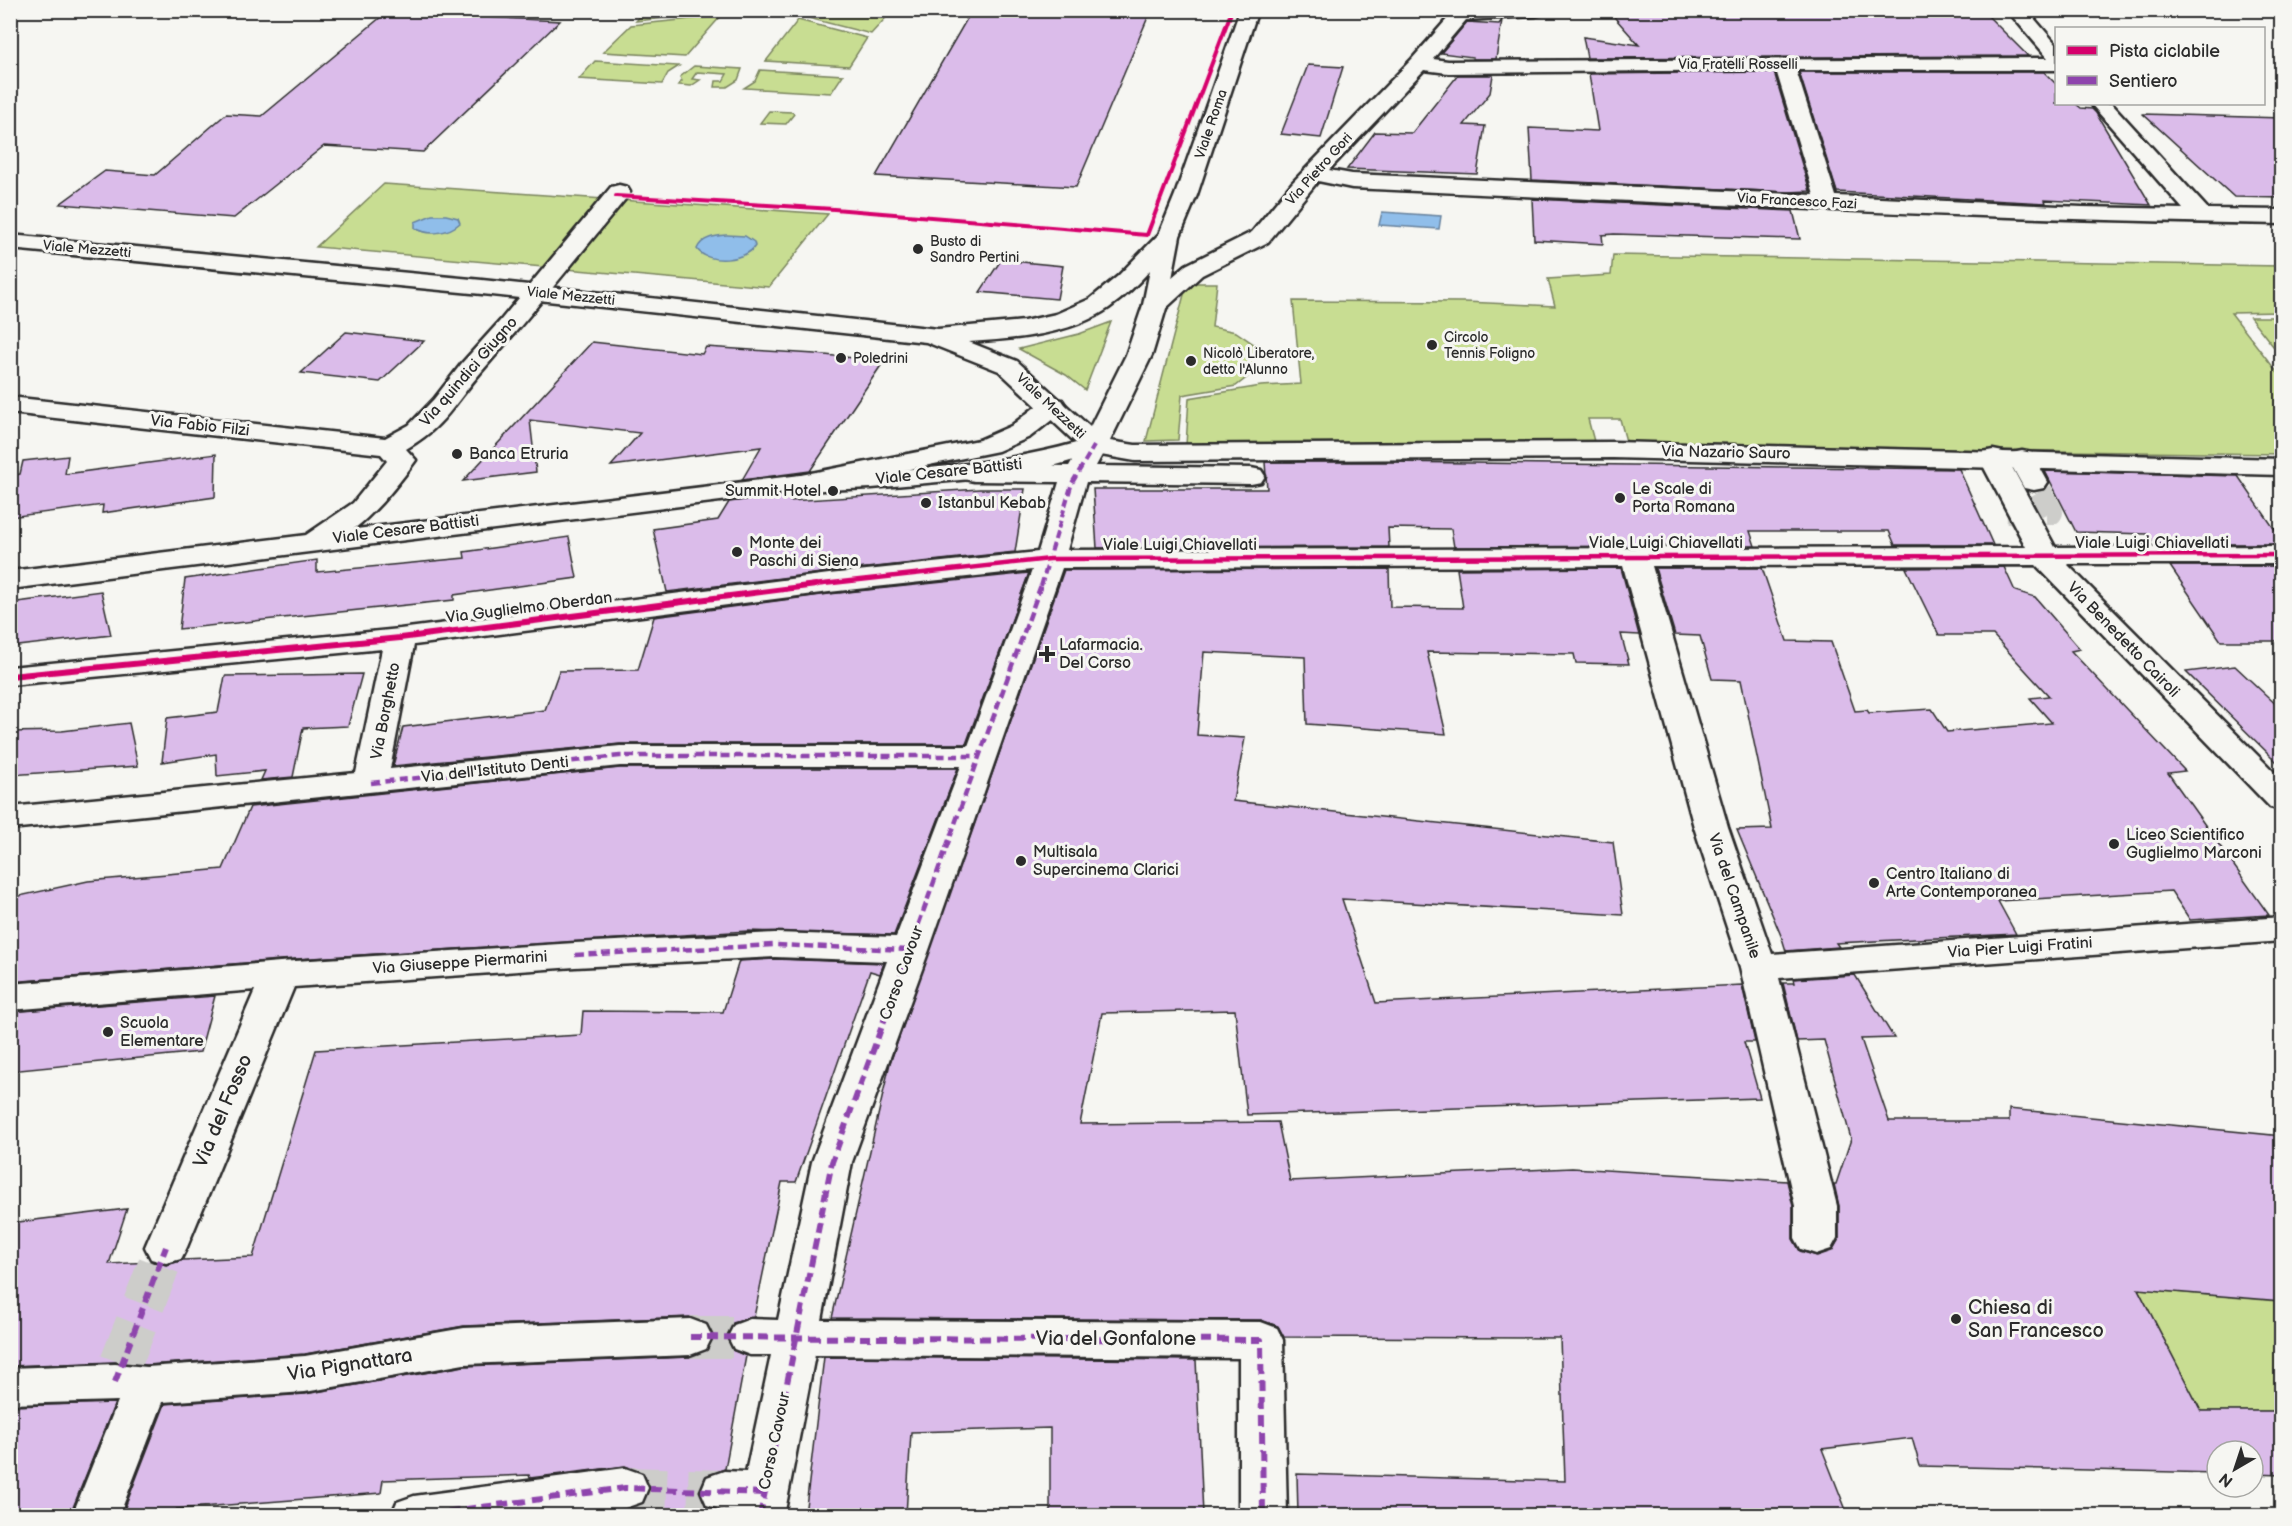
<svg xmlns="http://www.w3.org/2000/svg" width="2292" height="1526" font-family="'Balsamiq Sans',sans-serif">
  <rect width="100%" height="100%" fill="#f6f6f2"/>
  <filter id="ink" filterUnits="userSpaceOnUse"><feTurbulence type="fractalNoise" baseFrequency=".0167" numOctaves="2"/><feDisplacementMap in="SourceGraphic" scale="12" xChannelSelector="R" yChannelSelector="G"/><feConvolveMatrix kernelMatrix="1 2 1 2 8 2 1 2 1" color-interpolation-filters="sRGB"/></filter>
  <g filter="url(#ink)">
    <path fill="#c8dd92" stroke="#7a845e" stroke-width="1.5" d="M645,11V10L731,11L636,21Z
      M781,11L892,10V11L871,34Z
      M721,16L685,57L603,52L631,25Z
      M798,20L867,38L849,66L766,61Z
      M595,61L679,66L668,73L662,84L579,79Z
      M694,66L742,69L738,80L727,87H715L716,81H723L727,74L697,72L692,79L700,80L691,86L678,85L682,81L680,77Z
      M760,70L843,75L831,93L744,88L755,81Z
      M769,111L792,112L794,114L786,124L760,123Z
      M384,184L828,214L769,287L316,247Z
      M1613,255L2281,266V312L2231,313L2281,377V454L1627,445L1620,419H1588L1595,445H1186L1189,398L1261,386L1301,384L1293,301L1465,302L1555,306L1548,279L1611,275Z
      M1187,283H1217L1212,327L1236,332L1255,345L1254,372L1236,386L1182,395L1178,440L1146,441Z
      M2250,317H2281V356Z
      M1111,322L1085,390L1066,375L1019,349L1079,334Z
      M2138,1289L2277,1301L2282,1309L2281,1411H2201Z"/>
    <path fill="#90beea" stroke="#68839e" stroke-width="1.5" d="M1382,212L1441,216L1439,229L1379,225Z
      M432,215H446L458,218L460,223C448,234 428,236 415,228V222Z
      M727,235L745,236L754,242L755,246C746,261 708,265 697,249C702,237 716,236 727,235Z"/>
    <path fill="#dbbcea" stroke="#2b2b2b" stroke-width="1.5" d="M972,10H1151L1076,187L876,176Z
      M1608,10H1982L2028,56L1587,58L1583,37L1639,45Z
      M387,12L560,21L423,152L324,146L234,218L60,204L105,171L155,175L226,114L262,116Z
      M1502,20L1496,59H1472L1473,57L1441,53L1467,22L1499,24Z
      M1308,65L1343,67L1321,138L1281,134Z
      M1774,72L1810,191L1788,192L1532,180L1529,128L1598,131L1589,74Z
      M1799,72H2044L2056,84V104H2076L2081,108L2092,109L2096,113L2151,205L2045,200L2046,203L1837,192Z
      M1458,75H1493L1490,93L1464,125L1485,126L1477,174L1347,169L1375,132L1412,133Z
      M2143,114L2282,118V198L2234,197Z
      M1532,199L1793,211L1800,239L1614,234L1602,235L1603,244L1534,240Z
      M1001,260L1063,266L1057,299L980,292Z
      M346,332L424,341L380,382L301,373Z
      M592,342L702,354L706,347L815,354L884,361L810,471L742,480L761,447L611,466L640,433L530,420L536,472L463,481Z
      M216,454L215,497L102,513L103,505L10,517V476L20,474L23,461L68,456L65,474Z
      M1265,462H1385L1959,469L1993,545H1895L1889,531H1750L1755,546L1454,547L1451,529L1388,528L1389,547L1097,548L1093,489H1267Z
      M2045,471L2238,476L2282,540V544H2155L2147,534L2076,532Z
      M980,489H1025L1015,552L829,572L667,592L653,529L718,520L729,502L794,494L790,501Z
      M569,537L577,578L454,595V600L179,629L185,579L317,560V572L465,558L464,552Z
      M2170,566H2282V641H2221Z
      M2004,567L2015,591L2035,597L2080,649L2071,651L2185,771L2168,773L2269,915L2190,920L2171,891L1998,901L2016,934L1836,943L1839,947L1786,951L1782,938L1737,830L1772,829L1741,680L1712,679L1700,636L1675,635L1655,568H1762L1787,641L1831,642L1855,711L1867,710L1869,713L1932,709L1947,732L2052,723L2030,698L2049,696L1993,635H1939L1906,568Z
      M1621,568L1639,635L1621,634L1629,664L1576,663L1574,654L1427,652L1446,734L1307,724L1305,657L1204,652L1197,735L1245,738L1233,801L1613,842L1623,915L1342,899L1376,1003L1742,985L1755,1042H1744L1760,1098L1247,1115L1235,1010L1102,1013L1080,1124L1278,1122L1290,1181L1572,1168L1787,1181L1793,1206V1239L1800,1251L1817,1256L1832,1251L1839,1239V1206L1834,1184H1836L1851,1139L1824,1040L1797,1041L1783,983H1794L1793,979L1855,975L1894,1038L1861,1039L1889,1121H2009V1109L2282,1136V1301L2138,1289L2201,1411H2282V1475L2253,1474V1451H2217V1473L1920,1466L1912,1438L1822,1449L1848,1515H1298L1297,1474L1565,1481L1560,1338L1284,1337L1278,1326L1261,1320L832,1318L890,1063L1064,570L1389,569L1390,607L1463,608L1457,569Z
      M1029,573L966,744H620L393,766L403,727L545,710L559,671L638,670L654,617L829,594Z
      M101,591L111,635L10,647V603Z
      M2235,666L2282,710V767L2186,672Z
      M362,674L348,726L303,728L293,777L261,780L265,771L217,776L216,754L162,762L167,718L218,712L225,676Z
      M129,723L138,766L10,775V732L62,731Z
      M620,768H958L894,935L748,931L280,960L10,982V898L88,881L223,869L250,807Z
      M775,959L884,963L880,974L870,971L796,1182H782L754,1317L733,1323L726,1336L732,1350L746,1356L725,1469L706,1475L699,1490L705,1506L717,1511L716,1515H589L625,1510L644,1503L650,1489L644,1473L625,1466L530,1478L529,1475L383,1480L381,1493L176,1509L190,1515H122L165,1404L305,1394L464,1366L690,1357L707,1351L714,1338L708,1324L691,1317L464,1326L305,1354L147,1365L115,1362L10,1366V1223L127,1209L109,1264L153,1262L167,1265L183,1260L253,1257L316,1050L581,1035L583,1011L723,1012L739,961Z
      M215,996L200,1052L10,1071V1012Z
      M824,1357L1196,1360L1203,1515H1050V1428L911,1432L906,1515H805Z
      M115,1403L70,1515H10V1406Z"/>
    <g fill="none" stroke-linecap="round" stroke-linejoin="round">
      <path stroke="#cdcdca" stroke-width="26" stroke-dasharray="26 14" stroke-linecap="butt" d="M2007,511L2050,512L2034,482"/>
      <path stroke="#cdcdca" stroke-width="42" stroke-dasharray="42 21" stroke-linecap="butt" d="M690,1337H750
        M121,1363L166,1247
        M625,1488L724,1491"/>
      <defs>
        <path id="minor" d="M1455,10H1544L1542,14L1535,16L1466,20L1433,59L1448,61L2048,58L2007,10H2027L2056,44V70H1796L1836,196L2082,207L2183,209L2091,104H2112L2208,209L2282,210V224C1972,219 1662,202 1352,188L1318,181L1268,242L1202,275L1164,310L1155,312L1146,310L1143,305L1146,300L1186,265L1252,232L1292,183L1412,59ZM1424,70L1448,73L1776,70L1814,195L1352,174L1329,170Z
          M619,185L627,187L630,192L627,197C579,255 532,314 482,371C455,402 445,427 406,449L416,460C396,488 343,556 306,547L302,541L306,535L353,503L387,461L381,454L10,413V397L385,438L409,425L434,399L462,363L500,321L611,187Z
          M1053,398L1062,400L1066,406L1062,412L1030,437L998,451L806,490L796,488L792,482L796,476L806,474L979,440L1011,426L1044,400Z
          M1094,438L1104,440L1107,446L1096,466L1251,468L1261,470L1265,476L1261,482L1251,484L1086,482L1067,550L2026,547L1979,458L1983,452L1993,450L2003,452L2007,458L2055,547L2282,546V564H2067L2282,780V810L2270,807L2036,565L1652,566L1728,827L1772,954L2282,917V941L1779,978L1837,1206V1238L1831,1249L1816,1254L1801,1249L1795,1238V1206L1740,967L1694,827L1623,566L1062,568L929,950L852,1162L822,1320L1261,1322L1277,1328L1283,1340L1287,1516H1239V1358L815,1355L784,1516H736L737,1512L724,1511L707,1505L701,1491L707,1477L724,1471L746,1472L771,1355H750L734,1349L728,1337L734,1325L750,1319L778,1320L812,1162L887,961L775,957L575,967L294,987L187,1247L181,1259L166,1263L151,1259L145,1247L255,990L10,1010V984L280,962L575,943L775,933L896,937L961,766H620L10,829V807L356,773L382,649L10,685V667L400,629L829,574L1038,552L1059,482L974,481L964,479L960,473L964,467L974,465L1069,466L1084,440ZM1032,570L968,746H620L390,769L414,645L829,592Z
          M2022,451L2032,453L2048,482L2044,488L2034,490L2024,488L2008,459L2012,453Z
          M690,1319L706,1325L712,1337L706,1349L690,1355L464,1364L305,1392L163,1402L119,1516H72L118,1401L10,1404V1368L115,1364L147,1367L305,1356L464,1328Z
          M625,1468L642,1474L648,1488L642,1502L625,1508L570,1516H391L397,1502L414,1496Z"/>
        <path id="major" d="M1240,10H1258L1197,195L1180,236L1167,305L1152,355L1110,441L1135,445L1613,442L2282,459V475L1613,458L1135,461L1095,454L1039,470L993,477L872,488L801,491L10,589V571L801,475C893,471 987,468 1076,443L999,371L926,342L482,294L10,249V235L482,280L938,329L1024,321L1056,314L1090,299L1118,276L1159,234L1175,195ZM1150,270L1143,305L1126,355L1090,427L1017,361L969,342C1015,339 1070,335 1109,308C1124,297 1138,284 1150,270Z"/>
      </defs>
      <use href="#minor" stroke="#2b2b2b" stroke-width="5"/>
      <use href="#major" stroke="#2b2b2b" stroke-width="5"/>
      <use href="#minor" fill="#f6f6f2" fill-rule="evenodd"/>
      <use href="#major" fill="#f6f6f2" fill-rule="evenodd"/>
      <path stroke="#2b2b2b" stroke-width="3" stroke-dasharray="6 3" stroke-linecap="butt" d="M10,16L27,10"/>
      <path stroke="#8e44ad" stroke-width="4" stroke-dasharray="8 4" stroke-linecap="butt" d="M1041,586L1072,483L1094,446"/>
      <path stroke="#8e44ad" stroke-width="4.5" stroke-dasharray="9 4.5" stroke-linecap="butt" d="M371,783L620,756H981
        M575,955L775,945L911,950
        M891,1001L1041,585"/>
      <path stroke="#8e44ad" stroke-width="6" stroke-dasharray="11 6" stroke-linecap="butt" d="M690,1337L1261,1340L1263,1516
        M115,1382L166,1247
        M414,1516L625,1488L764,1493
        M760,1516L832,1162L892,999"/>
      <defs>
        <path id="cycleway-far2" d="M616,196L834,209L1147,235L1232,10"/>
        <path id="cycleway-far1" d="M805,586L1050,559L2282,555"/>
        <path id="cycleway" d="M10,676L400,638L816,585"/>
      </defs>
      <use href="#cycleway-far2" stroke="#f6f6f2" stroke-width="6"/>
      <use href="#cycleway-far1" stroke="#f6f6f2" stroke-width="8"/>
      <use href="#cycleway" stroke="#f6f6f2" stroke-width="10"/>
      <use href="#cycleway-far2" stroke="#d6006c" stroke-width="4"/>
      <use href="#cycleway-far1" stroke="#d6006c" stroke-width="4.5"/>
      <use href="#cycleway" stroke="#d6006c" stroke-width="6"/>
    </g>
  </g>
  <g fill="#2b2b2b" stroke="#f6f6f2" stroke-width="2">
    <circle cx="918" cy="249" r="6"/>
    <circle cx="1432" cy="345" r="6"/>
    <circle cx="841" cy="358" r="6"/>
    <circle cx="1191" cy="361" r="6"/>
    <circle cx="457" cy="454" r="6"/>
    <circle cx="833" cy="491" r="6"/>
    <circle cx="1620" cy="498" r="6"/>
    <circle cx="926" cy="503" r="6"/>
    <circle cx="737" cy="552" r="6"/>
    <path d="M1044 645h6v6h6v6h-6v6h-6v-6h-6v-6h6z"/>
    <circle cx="2114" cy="844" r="6"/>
    <circle cx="1021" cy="861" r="6"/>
    <circle cx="1874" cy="883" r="6"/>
    <circle cx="108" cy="1032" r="6"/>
    <circle cx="1956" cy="1319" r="6"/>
  </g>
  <g text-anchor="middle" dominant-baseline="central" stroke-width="6" stroke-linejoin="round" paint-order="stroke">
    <g font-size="14" fill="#2b2b2b" stroke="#f6f6f2">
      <text x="1738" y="64">Via Fratelli Rosselli</text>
      <text transform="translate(1211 124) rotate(-71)">Viale Roma</text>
      <text transform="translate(1319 169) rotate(-48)">Via Pietro Gori</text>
      <text transform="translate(1797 201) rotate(3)">Via Francesco Fazi</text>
      <text transform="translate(87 249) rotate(5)">Viale Mezzetti</text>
      <text transform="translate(571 296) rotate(6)">Viale Mezzetti</text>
      <text transform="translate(1051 406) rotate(43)">Viale Mezzetti</text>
    </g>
    <g font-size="14" fill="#2b2b2b" stroke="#f6f6f2" text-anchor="start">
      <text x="930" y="241">Busto di<tspan x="930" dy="16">Sandro Pertini</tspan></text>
      <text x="1444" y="337">Circolo<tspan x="1444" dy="16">Tennis Foligno</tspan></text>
      <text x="1203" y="353">Nicolò Liberatore,<tspan x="1203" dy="16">detto l'Alunno</tspan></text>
      <text x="853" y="358">Poledrini</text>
    </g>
    <g font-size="16" fill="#2b2b2b" stroke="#f6f6f2">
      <text transform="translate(469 372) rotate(-49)">Via quindici Giugno</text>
      <text transform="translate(200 426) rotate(6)">Via Fabio Filzi</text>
      <text transform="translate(1726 453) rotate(1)">Via Nazario Sauro</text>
      <text transform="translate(949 472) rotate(-6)">Viale Cesare Battisti</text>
      <text transform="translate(406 530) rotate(-7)">Viale Cesare Battisti</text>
      <text x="1666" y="543">Viale Luigi Chiavellati</text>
      <text x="2152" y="543">Viale Luigi Chiavellati</text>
      <text x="1180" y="545">Viale Luigi Chiavellati</text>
      <text transform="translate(529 608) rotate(-7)">Via Guglielmo Oberdan</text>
      <text transform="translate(2123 640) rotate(46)">Via Benedetto Cairoli</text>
      <text transform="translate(386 711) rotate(-79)">Via Borghetto</text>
      <text transform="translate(495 770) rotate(-6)">Via dell'Istituto Denti</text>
      <text transform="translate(1734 896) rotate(71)">Via del Campanile</text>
      <text transform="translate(2020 948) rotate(-4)">Via Pier Luigi Fratini</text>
      <text transform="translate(460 963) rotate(-4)">Via Giuseppe Piermarini</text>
      <text transform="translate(902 973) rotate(-70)">Corso Cavour</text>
      <text transform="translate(775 1441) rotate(-78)">Corso Cavour</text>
    </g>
    <g font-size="16" fill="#2b2b2b" stroke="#f6f6f2" text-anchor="start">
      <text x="469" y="454">Banca Etruria</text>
      <text x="1632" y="489">Le Scale di<tspan x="1632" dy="18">Porta Romana</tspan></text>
      <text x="821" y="491" text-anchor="end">Summit Hotel</text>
      <text x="938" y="503">Istanbul Kebab</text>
      <text x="749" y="543">Monte dei<tspan x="749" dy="18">Paschi di Siena</tspan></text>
      <text x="1059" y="645">Lafarmacia.<tspan x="1059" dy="18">Del Corso</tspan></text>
      <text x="2126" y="835">Liceo Scientifico<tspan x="2126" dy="18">Guglielmo Marconi</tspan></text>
      <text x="1033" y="852">Multisala<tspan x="1033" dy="18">Supercinema Clarici</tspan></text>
      <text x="1886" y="874">Centro Italiano di<tspan x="1886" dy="18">Arte Contemporanea</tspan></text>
      <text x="120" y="1023">Scuola<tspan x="120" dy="18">Elementare</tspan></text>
    </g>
    <g font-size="20" fill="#2b2b2b" stroke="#f6f6f2">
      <text transform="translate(223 1111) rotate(-67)">Via del Fosso</text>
      <text x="1116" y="1339">Via del Gonfalone</text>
      <text transform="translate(350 1365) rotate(-9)">Via Pignattara</text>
    </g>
    <g font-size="20" fill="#2b2b2b" stroke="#f6f6f2" text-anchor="start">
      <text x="1968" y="1308">Chiesa di<tspan x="1968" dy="23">San Francesco</tspan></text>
    </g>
  </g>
  <rect width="2292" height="1526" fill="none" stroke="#f6f6f2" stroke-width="36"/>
  <rect x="18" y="18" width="2256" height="1490" fill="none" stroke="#2b2b2b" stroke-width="2" filter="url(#ink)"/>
  <rect x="2055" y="27" width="210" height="78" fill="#f6f6f2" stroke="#a5a5a2" stroke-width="1.5"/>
  <rect x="2067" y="46" width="30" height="9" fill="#d6006c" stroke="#a5a5a2" stroke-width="1.5"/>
  <text x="2109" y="57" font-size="18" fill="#2b2b2b">Pista ciclabile</text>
  <rect x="2067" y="76" width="30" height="9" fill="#8e44ad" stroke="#a5a5a2" stroke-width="1.5"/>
  <text x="2109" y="87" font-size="18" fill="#2b2b2b">Sentiero</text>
  <g transform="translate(2235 1469) rotate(219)"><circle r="28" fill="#f6f6f2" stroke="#a5a5a2" stroke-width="1.5"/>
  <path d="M0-4.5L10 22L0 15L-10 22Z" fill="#2b2b2b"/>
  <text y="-9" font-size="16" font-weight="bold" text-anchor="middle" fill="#2b2b2b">N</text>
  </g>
</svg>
